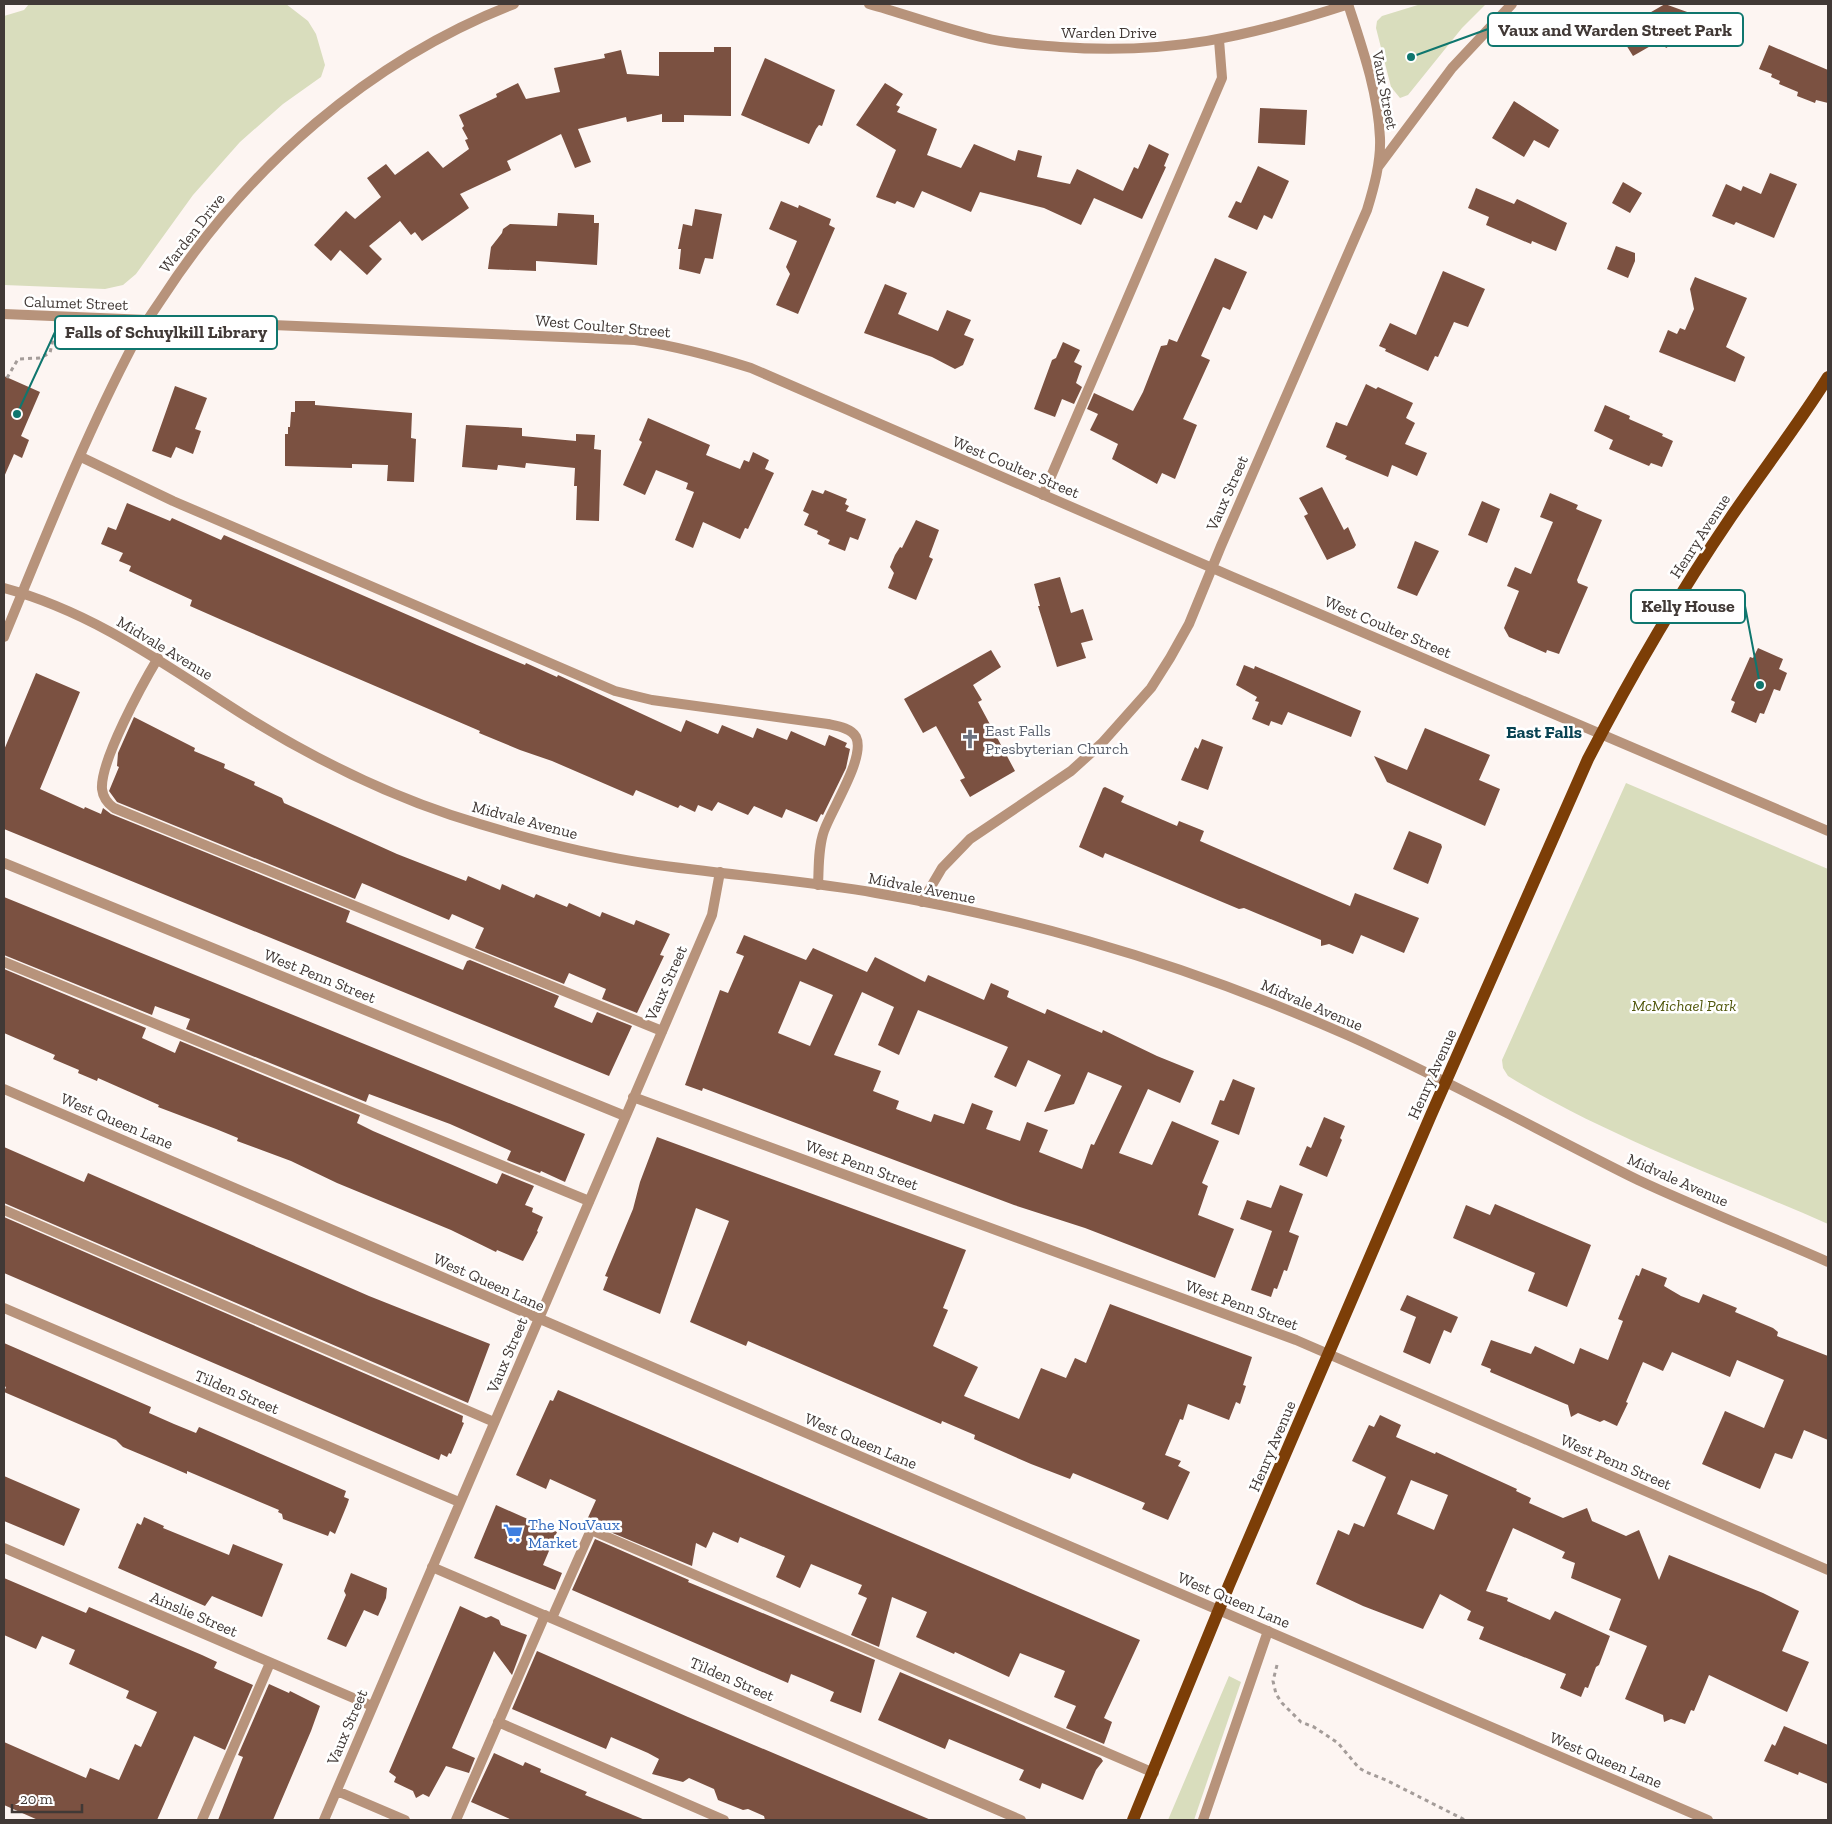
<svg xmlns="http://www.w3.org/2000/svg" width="1832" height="1824" font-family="'Zilla Slab',serif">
  <rect width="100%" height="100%" fill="#fdf5f2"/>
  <path fill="#d9ddbd" d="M29,4H286L308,21L316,34L325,65L321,77L283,104L240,142L193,195L136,274L123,285L105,289L4,285V16L24,10Z
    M1421,4H1486L1462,28L1408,95L1400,98L1391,87L1376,28L1377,21L1382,16Z
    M1626,783L1828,869V1224C1721,1177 1608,1137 1508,1076L1503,1068L1502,1060Z
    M1229,1676L1241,1682L1194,1820H1168Z"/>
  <path fill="#7b5141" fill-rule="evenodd" d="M1665,4L1701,17L1678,31L1682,38L1666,48L1661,40L1633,56L1623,40L1637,32L1632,23Z
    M1769,45L1828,70V103L1816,100L1815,103L1797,96L1798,92L1779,84L1780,81L1771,77L1772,74L1759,69Z
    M714,47H731V116L684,115V122H662V114L627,122L626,117L578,129L591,162L575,168L561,134L507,161L511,170L460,194L469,208L422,241L415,232L411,235L400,221L369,246L382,259L367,275L340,250L331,261L314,245L346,211L355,219L381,197L367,178L386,164L395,175L428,151L443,168L469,149L465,140L468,139L462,128L464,126L459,115L497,97L496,94L518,83L526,99L560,92L554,68L605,58L604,54L621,50L627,74L659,76V52H714Z
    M765,58L835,90L822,126L819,125L816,129L809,144L741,115Z
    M885,83L903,94L896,105L900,107L897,112L937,129L927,155L961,168L974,144L1015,161L1018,150L1042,156L1037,177L1070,184L1077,169L1123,191L1134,167L1138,169L1149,144L1169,154L1164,166L1166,167L1142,219L1094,198L1081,225L1044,208L980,192L971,212L922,191L914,208L897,201L895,204L876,197L896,150L856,125Z
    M1514,101L1559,130L1549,148L1534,140L1524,157L1492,138Z
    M1260,108L1307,110L1305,145L1258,143Z
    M1258,166L1289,181L1272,219L1264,215L1257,230L1228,217L1236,201L1241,203Z
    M1770,173L1797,184L1774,238L1736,222L1734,225L1712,216L1726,184L1741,191L1743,186L1761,194Z
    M1623,182L1642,193L1630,213L1612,203Z
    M1476,188L1514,204L1517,199L1567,223L1556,251L1532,241L1531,244L1486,225L1489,217L1468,208Z
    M781,201L798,208L799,205L831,219L829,225L835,228L798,314L776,305L790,274L786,267L797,241L769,229Z
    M695,209L722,214L713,259L705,258L700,274L679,269L681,249H678L683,224L692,226Z
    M558,213L594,215V223H599L597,265L536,261V271L488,269L491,247L502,233L503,229L510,224L557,226Z
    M1616,246L1635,253V261L1628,278L1607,269Z
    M1215,258L1247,272L1230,310L1223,307L1201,356L1210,360L1183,419L1197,425L1175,479L1162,473L1157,484L1112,459L1118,444L1090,430L1098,414L1087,409L1094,393L1133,411L1143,392L1161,346L1167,345L1169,339L1177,342Z
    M1443,271L1485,289L1468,327L1454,322L1438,357L1435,356L1428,371L1385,351L1386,349L1379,346L1390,323L1416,335Z
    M1695,277L1747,298L1726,347L1745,357L1735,382L1659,352L1668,330L1677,334L1680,328L1685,330L1694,309L1690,289Z
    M885,284L907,293L898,314L938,331L947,310L971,320L964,335L974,339L963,365L955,369L932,357L864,333Z
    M1063,342L1080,350L1074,362L1082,366L1076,383L1082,387L1074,404L1062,399L1055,417L1034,409L1052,360L1056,358Z
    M4,376L40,392L21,436L29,440L22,458L14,454L4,477Z
    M1366,384L1376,389L1378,387L1413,403L1406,418L1415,423L1405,444L1427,453L1417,476L1392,465L1388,477L1345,459L1347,456L1326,447L1336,422L1347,426Z
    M175,386L207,398L195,429L201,431L193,454L176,447L171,458L152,451Z
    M295,401H315V405L412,413L411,438L416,439L414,482L387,481L388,465L352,464V468L285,466V434H288V427H290L291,412H295Z
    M1605,405L1630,416L1629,419L1663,434L1662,436L1673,441L1662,467L1651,463L1649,466L1609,449L1613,440L1594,431Z
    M648,418L710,445L706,455L740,469L744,460L749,462L753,452L769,460L765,469L774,473L748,529L745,528L740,539L703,522L693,548L675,540L694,492L686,489L688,483L656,470L645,495L623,485L642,442L639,440Z
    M466,425L522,428V436L576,441V434L595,435L594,449L601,450L599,521L576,520L577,486H574L575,468L526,463L525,468L498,465L497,470L462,467Z
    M1322,487L1344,530L1348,527L1356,545L1354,548L1327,560L1304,516L1308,514L1299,498Z
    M812,490L823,494L825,490L847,499L845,504L849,506L846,511L866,519L858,540L850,537L845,551L828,544L830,540L817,534L818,531L804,525L809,514L803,511Z
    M1550,493L1578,505L1576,509L1602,520L1577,580L1578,583L1588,587L1559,654L1547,650L1546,653L1509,637L1504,628L1519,591L1507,586L1515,567L1531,574L1553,522L1540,517Z
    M1482,501L1500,509L1487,543L1468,535Z
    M127,503L170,521L172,518L221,540L224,535L477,645L525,665L526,663L557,677L558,675L681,732L686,720L718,734L722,725L753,738L757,728L787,740L791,731L825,746L829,735L847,743L845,747L850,749L846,768L823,815L821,814L817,822L786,809L782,818L754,806L748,815L718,802L712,811L698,805L695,812L680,805L678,808L636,790L633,796L552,761L520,750L479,733L480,731L224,621L190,606L192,600L129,571L131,566L119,561L123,553L101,544L108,527L116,530Z
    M916,520L939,530L929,557L933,559L916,600L888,588L894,573L890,567L895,555L900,547L902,548Z
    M1415,541L1439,551L1417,596L1397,588Z
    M1060,577L1071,613L1083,609L1093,640L1081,643L1086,658L1057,667L1038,606H1040L1034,584Z
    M1758,648L1783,659L1779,669L1787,673L1780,691L1774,689L1764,714L1760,713L1756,723L1731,712L1735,702L1731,700L1750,657L1753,658Z
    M991,650L1001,667L973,685L982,700L978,702L1015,771L970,797L960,780L965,778L936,726L923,733L904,699Z
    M1244,665L1254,669L1255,666L1361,711L1351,737L1288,712L1282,725L1271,721L1269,726L1252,719L1259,702L1255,701L1257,697L1236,685Z
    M36,673L80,692L40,789L84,809L85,807L101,814L103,808L111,814L350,911L346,922L463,970L467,961L470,960L559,996L554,1007L592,1023L597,1012L632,1026L609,1076L4,829V750Z
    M134,717L195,748L194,751L225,764L224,768L255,782L254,785L282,798L284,803L397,854L466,881L468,876L500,890L502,884L534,898L536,894L567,907L569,903L600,917L602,912L634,925L636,920L670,934L660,955L664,956L637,1013L602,999L606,989L569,973L564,984L475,948L484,928L452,914L449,920L362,883L355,899L117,802L109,791L119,767L117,766L118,753Z
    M1425,728L1490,755L1479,780L1500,789L1485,826L1387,782L1374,756L1407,770Z
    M1202,739L1223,747L1208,790L1181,780L1195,747L1198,749Z
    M1105,787L1124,796L1121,802L1177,826L1179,821L1204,831L1200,841L1329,897L1350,906L1355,893L1419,918L1404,953L1361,935L1353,954L1329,944L1321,946V940L1244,908L1239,909L1105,853L1103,858L1079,847L1103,788Z
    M1409,831L1441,844L1442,847L1428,884L1393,869Z
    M4,897L585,1134L565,1182L541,1171L540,1173L507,1160L511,1151L450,1124L369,1094L366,1102L186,1029L190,1019L155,1006L152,1015L4,955Z
    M744,935L806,960L813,948L867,972L875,957L925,982L928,975L984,1000L991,983L1009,991L1007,997L1045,1014L1047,1009L1102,1033L1103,1030L1157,1056L1194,1071L1180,1103L1148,1089L1119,1153L1152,1165L1172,1121L1219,1141L1202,1183L1208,1186L1198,1215L1234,1229L1215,1278L1085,1228L1014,1205L703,1088L702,1091L685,1085L720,990L728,993L744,956L736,953ZM800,981L833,995L810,1046L778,1033ZM862,992L894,1007L878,1045L899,1055L918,1010L1008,1047L994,1077L1016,1087L1028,1060L1061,1075L1044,1112L1074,1104L1088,1072L1122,1086L1094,1145L1091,1144L1082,1169L1039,1152L1048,1130L1027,1122L1020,1141L986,1129L993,1111L972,1103L964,1124L934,1114L931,1122L896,1109L899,1101L873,1091L881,1071L834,1055Z
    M4,969L146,1028L142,1038L175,1053L180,1041L360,1115L357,1123L373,1131L497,1184L502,1173L534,1186L525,1205L533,1208L532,1212L543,1217L537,1231L538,1232L523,1261L497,1250L496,1252L451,1230L337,1183L291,1161L237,1141L238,1138L216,1129L158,1107L159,1105L98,1078L97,1081L78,1073L79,1070L53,1059L55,1055L4,1033Z
    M1233,1079L1255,1088L1239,1135L1211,1124L1220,1100L1224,1101Z
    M1324,1117L1345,1126L1340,1138L1342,1140L1327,1177L1299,1165L1307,1146L1311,1148Z
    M657,1137L966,1250L943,1308L948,1310L933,1346L978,1367L964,1396L1019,1419L1041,1368L1066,1378L1075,1358L1086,1363L1110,1304L1252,1357L1243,1385L1246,1386L1240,1404L1236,1402L1229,1420L1188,1404L1183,1420L1180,1419L1165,1455L1181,1461L1178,1466L1190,1472L1168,1520L1142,1509L1145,1503L1073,1473L1070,1479L1031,1464L974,1439L975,1435L942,1421L941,1424L748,1341L746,1346L690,1322L729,1221L696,1208L660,1314L603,1290L608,1277L605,1276L633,1209L640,1182Z
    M4,1147L84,1182L88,1173L369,1296L490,1344L468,1403L4,1203Z
    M1280,1185L1303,1194L1289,1232L1299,1236L1287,1271L1284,1270L1277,1289L1274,1288L1271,1297L1251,1290L1272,1231L1240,1219L1247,1200L1271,1208Z
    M1495,1204L1591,1245L1567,1307L1528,1291L1535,1273L1453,1238L1466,1205L1490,1215Z
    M4,1217L463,1416L462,1422L464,1423L451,1454L449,1453L447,1457L441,1454L439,1460L4,1273Z
    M1642,1268L1667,1278L1664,1286L1681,1296L1699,1303L1703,1294L1737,1308L1735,1312L1773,1328L1778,1332L1777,1336L1828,1356V1440L1804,1430L1792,1459L1775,1453L1760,1489L1702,1464L1725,1411L1764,1428L1784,1380L1737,1360L1730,1377L1672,1352L1663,1371L1643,1362L1626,1402L1628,1403L1617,1426L1604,1420L1600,1422L1578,1413L1571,1417L1568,1405L1490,1372L1491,1369L1481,1365L1491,1340L1531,1354L1535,1346L1574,1364L1580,1348L1608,1360L1623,1321L1618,1319L1636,1275L1639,1276Z
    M1407,1295L1458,1317L1451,1333L1444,1330L1430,1364L1403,1352L1416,1317L1400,1310Z
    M4,1343L151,1407L149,1413L174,1424L196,1433L199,1427L346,1491L344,1497L349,1499L347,1505L335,1534L330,1531L328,1536L283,1519L282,1514L278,1512L279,1510L187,1471V1474L166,1465L123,1447L116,1440L4,1392L6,1387L4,1386Z
    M558,1390L1140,1640L1104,1718L1112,1722L1104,1744L1066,1728L1076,1706L1054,1697L1065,1671L1020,1653L1009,1677L955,1652L954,1654L916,1637L927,1612L892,1597L879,1647L851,1635L867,1598L858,1594L862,1585L811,1564L800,1588L776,1577L785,1556L740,1537L738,1543L713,1532L706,1548L696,1543L692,1566L586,1522L596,1500L550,1479L546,1489L516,1475L550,1400L553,1401Z
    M1380,1415L1401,1425L1396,1437L1435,1454L1436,1452L1517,1489L1516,1491L1531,1498L1529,1503L1563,1518L1587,1508L1592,1521L1626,1536L1639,1530L1659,1580L1669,1555L1763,1593L1799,1611L1782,1651L1809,1662L1787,1712L1709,1675L1694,1711L1691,1710L1685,1724L1671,1719L1664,1722L1663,1715L1625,1699L1647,1646L1609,1630L1621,1599L1571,1578L1575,1563L1562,1558L1565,1552L1513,1528L1486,1591L1508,1598L1507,1601L1550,1620L1555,1611L1610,1636L1599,1665L1596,1667L1588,1688L1585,1687L1581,1697L1560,1688L1566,1674L1479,1639L1484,1627L1467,1620L1471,1611L1440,1594L1423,1629L1363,1606L1316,1584L1338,1530L1349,1535L1354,1523L1364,1527L1386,1477L1352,1461L1369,1425L1374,1427ZM1411,1480L1448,1495L1434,1530L1397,1514Z
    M4,1476L80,1509L64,1546L4,1521Z
    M496,1505L557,1532L543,1565L562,1573L555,1590L474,1558Z
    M144,1517L164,1526L163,1528L229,1555L233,1544L283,1564L262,1617L212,1596L205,1606L118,1568L137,1523L141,1525Z
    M595,1539L689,1580L688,1582L875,1660L861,1713L830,1701L834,1692L813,1683L791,1674L788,1683L572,1590Z
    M351,1573L387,1588L386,1598L378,1616L364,1610L346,1647L327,1639L346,1595L344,1591Z
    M4,1578L86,1613L89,1607L202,1655L217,1662L214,1668L253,1685L225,1750L194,1736L157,1820H38L4,1805V1742L86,1778L90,1768L119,1780L135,1744L141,1747L157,1712L126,1698L129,1691L69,1664L75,1650L42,1636L36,1649L4,1635Z
    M460,1606L486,1618L491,1616L499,1620L501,1625L527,1635L512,1675L494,1651L452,1748L475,1758L469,1773L446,1766L429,1797L423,1794L416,1798L413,1791L394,1782L396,1777L389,1772Z
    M537,1651L688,1717L931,1820H765L764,1816L748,1809L743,1810L718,1800L714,1789L689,1778L683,1782L652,1774L659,1759L648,1753L611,1737L606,1749L512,1709Z
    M900,1672L1101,1758L1103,1761L1096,1770L1083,1800L1042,1783L1040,1789L1019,1780L1024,1770L949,1739L945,1749L878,1720Z
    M269,1684L289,1693L290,1691L320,1706L311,1731L273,1820H218L243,1757L238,1755Z
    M1784,1726L1828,1745V1784L1799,1772L1798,1775L1764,1761L1772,1744L1775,1746Z
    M494,1753L523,1766L525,1762L541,1769L540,1772L587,1792L585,1795L645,1820H512L471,1802Z"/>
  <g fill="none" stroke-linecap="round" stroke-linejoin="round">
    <path stroke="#a49c99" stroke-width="3" stroke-dasharray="4 4" stroke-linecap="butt" d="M7,378L18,359L40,358L50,353L54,335
      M1277,1665L1273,1681L1276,1694L1282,1703L1301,1722L1314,1727L1338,1743L1359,1768L1366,1772L1386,1780L1465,1820"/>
    <path stroke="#b7937b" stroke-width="10" d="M81,457L173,501L615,691L652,700L828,724C837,726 851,728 856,737C866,757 831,810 824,831C818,848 819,867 818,885
      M1043,495L1222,78L1219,40
      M158,658C143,683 100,761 102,789C103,798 107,803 114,808L662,1031
      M4,962L589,1201
      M4,1210L494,1422
      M552,1618L591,1530L1154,1773
      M498,1722L724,1820
      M202,1820L270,1663
      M456,1820L545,1615
      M1203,1820L1268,1631"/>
    <path stroke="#b7937b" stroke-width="10" d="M869,4C908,15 946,29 985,38C1010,44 1035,45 1060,47C1168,55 1248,37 1349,4
      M1378,167L1452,68L1512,4
      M4,314L635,340C675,346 713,356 751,368L1233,577L1828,831
      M4,637C45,538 84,438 134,343C142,327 153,312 163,297C247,168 369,60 514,4
      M4,863L625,1116
      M922,902L942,868L970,839L1071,771L1102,743L1151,688L1170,658L1189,624L1221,546L1367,210C1374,187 1381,162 1380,138C1378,92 1362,47 1348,4
      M4,1089L1708,1820
      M633,1097L1296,1340L1828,1570
      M4,1308L459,1502
      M4,1548L372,1706
      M432,1567L1021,1820
      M337,1791L405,1820
      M324,1820L712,915L720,872"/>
    <path stroke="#b7937b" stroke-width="10" d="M4,588C96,613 168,667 247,717C310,756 379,791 451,815C516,836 583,854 651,864C726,875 802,880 876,893C947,905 1018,921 1088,941C1176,966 1263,998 1347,1035C1446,1079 1541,1132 1638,1180C1700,1209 1765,1234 1828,1262"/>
    <path stroke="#7c3e07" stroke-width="12" d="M1133,1820L1229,1585L1431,1115L1588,759C1631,676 1678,595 1731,517C1763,470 1798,425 1828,377"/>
  </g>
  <defs>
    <symbol id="church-bare" viewBox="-9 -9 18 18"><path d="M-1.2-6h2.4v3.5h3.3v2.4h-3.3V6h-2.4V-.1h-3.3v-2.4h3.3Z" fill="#6b7280" stroke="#fff" stroke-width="2.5" paint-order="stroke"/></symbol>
    <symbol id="supermarket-bare" viewBox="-9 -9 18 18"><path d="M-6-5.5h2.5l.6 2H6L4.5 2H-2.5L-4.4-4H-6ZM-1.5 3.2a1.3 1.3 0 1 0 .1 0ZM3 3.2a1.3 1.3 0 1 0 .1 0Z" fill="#3f7fe0" stroke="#fff" stroke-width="2.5" paint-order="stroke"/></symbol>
  </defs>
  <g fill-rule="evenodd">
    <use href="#church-bare" x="956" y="725" width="28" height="28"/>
    <use href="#supermarket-bare" x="499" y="1519" width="28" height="28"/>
  </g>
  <g text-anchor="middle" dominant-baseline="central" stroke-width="5" stroke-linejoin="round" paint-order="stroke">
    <g font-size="16" fill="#413936" stroke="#fff">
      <text x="1109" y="32">Warden Drive</text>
      <text transform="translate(1385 90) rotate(79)">Vaux Street</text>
      <text transform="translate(192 233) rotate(-52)">Warden Drive</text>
      <text transform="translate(76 303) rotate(2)">Calumet Street</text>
      <text transform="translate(603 326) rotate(5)">West Coulter Street</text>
      <text transform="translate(1016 467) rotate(23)">West Coulter Street</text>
      <text transform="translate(1227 493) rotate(-66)">Vaux Street</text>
      <text transform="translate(1700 536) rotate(-57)">Henry Avenue</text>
      <text transform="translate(1388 627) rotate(23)">West Coulter Street</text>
      <text transform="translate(165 648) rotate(31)">Midvale Avenue</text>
      <text transform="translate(525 820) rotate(15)">Midvale Avenue</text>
      <text transform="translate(922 888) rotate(11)">Midvale Avenue</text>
      <text transform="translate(320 976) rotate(22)">West Penn Street</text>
      <text transform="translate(666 983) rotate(-66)">Vaux Street</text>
      <text transform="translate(1312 1005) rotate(23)">Midvale Avenue</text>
      <text transform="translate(1432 1074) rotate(-66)">Henry Avenue</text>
      <text transform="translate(117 1121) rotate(23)">West Queen Lane</text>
      <text transform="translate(862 1165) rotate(20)">West Penn Street</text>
      <text transform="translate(1678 1180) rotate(24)">Midvale Avenue</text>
      <text transform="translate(489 1282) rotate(24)">West Queen Lane</text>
      <text transform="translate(1242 1305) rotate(20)">West Penn Street</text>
      <text transform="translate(507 1355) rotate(-67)">Vaux Street</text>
      <text transform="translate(237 1392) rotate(23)">Tilden Street</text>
      <text transform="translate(861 1441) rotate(23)">West Queen Lane</text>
      <text transform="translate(1272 1446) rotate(-67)">Henry Avenue</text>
      <text transform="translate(1616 1462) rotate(23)">West Penn Street</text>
      <text transform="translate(1234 1600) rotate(23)">West Queen Lane</text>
      <text transform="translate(194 1614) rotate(23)">Ainslie Street</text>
      <text transform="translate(732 1679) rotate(23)">Tilden Street</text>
      <text transform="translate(347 1727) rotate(-67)">Vaux Street</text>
      <text transform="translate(1606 1760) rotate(23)">West Queen Lane</text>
    </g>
    <g font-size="16" fill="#5b616d" stroke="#fff" text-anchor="start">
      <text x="985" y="730">East Falls<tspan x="985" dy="18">Presbyterian Church</tspan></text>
    </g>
    <g font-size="16" font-style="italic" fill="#52580d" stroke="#fff">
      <text x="1684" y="1005">McMichael Park</text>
    </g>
    <g font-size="16" fill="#366cbe" stroke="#fff" text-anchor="start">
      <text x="528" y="1524">The NouVaux<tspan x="528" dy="18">Market</tspan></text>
    </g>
    <g font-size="18" font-weight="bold" fill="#084251" stroke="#fff">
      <text x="1544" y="732">East Falls</text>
    </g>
  </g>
  <path fill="none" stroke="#0f766e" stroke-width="2" d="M1411 57L1488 29M17 414L55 332M1760 685L1745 606"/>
  <g fill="#0f766e" stroke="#fff" stroke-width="2">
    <circle cx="1411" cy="57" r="5"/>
    <circle cx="17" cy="414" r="5"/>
    <circle cx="1760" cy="685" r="5"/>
  </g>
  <g fill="#fff" stroke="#0f766e" stroke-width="2">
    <rect x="1488" y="13" width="255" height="33" rx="5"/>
    <rect x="55" y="316" width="222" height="33" rx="5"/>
    <rect x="1631" y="590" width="114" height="33" rx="5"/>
  </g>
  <g font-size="18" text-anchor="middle" font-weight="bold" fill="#413936">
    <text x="1615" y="36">Vaux and Warden Street Park</text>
    <text x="166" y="338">Falls of Schuylkill Library</text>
    <text x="1688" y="612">Kelly House</text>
  </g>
  <rect width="1832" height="1824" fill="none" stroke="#413936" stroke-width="10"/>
  <path d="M12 1804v8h70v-8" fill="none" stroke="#413936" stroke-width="2.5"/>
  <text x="20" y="1804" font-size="15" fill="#413936" stroke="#ffffff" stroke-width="4" paint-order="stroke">20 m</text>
</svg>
